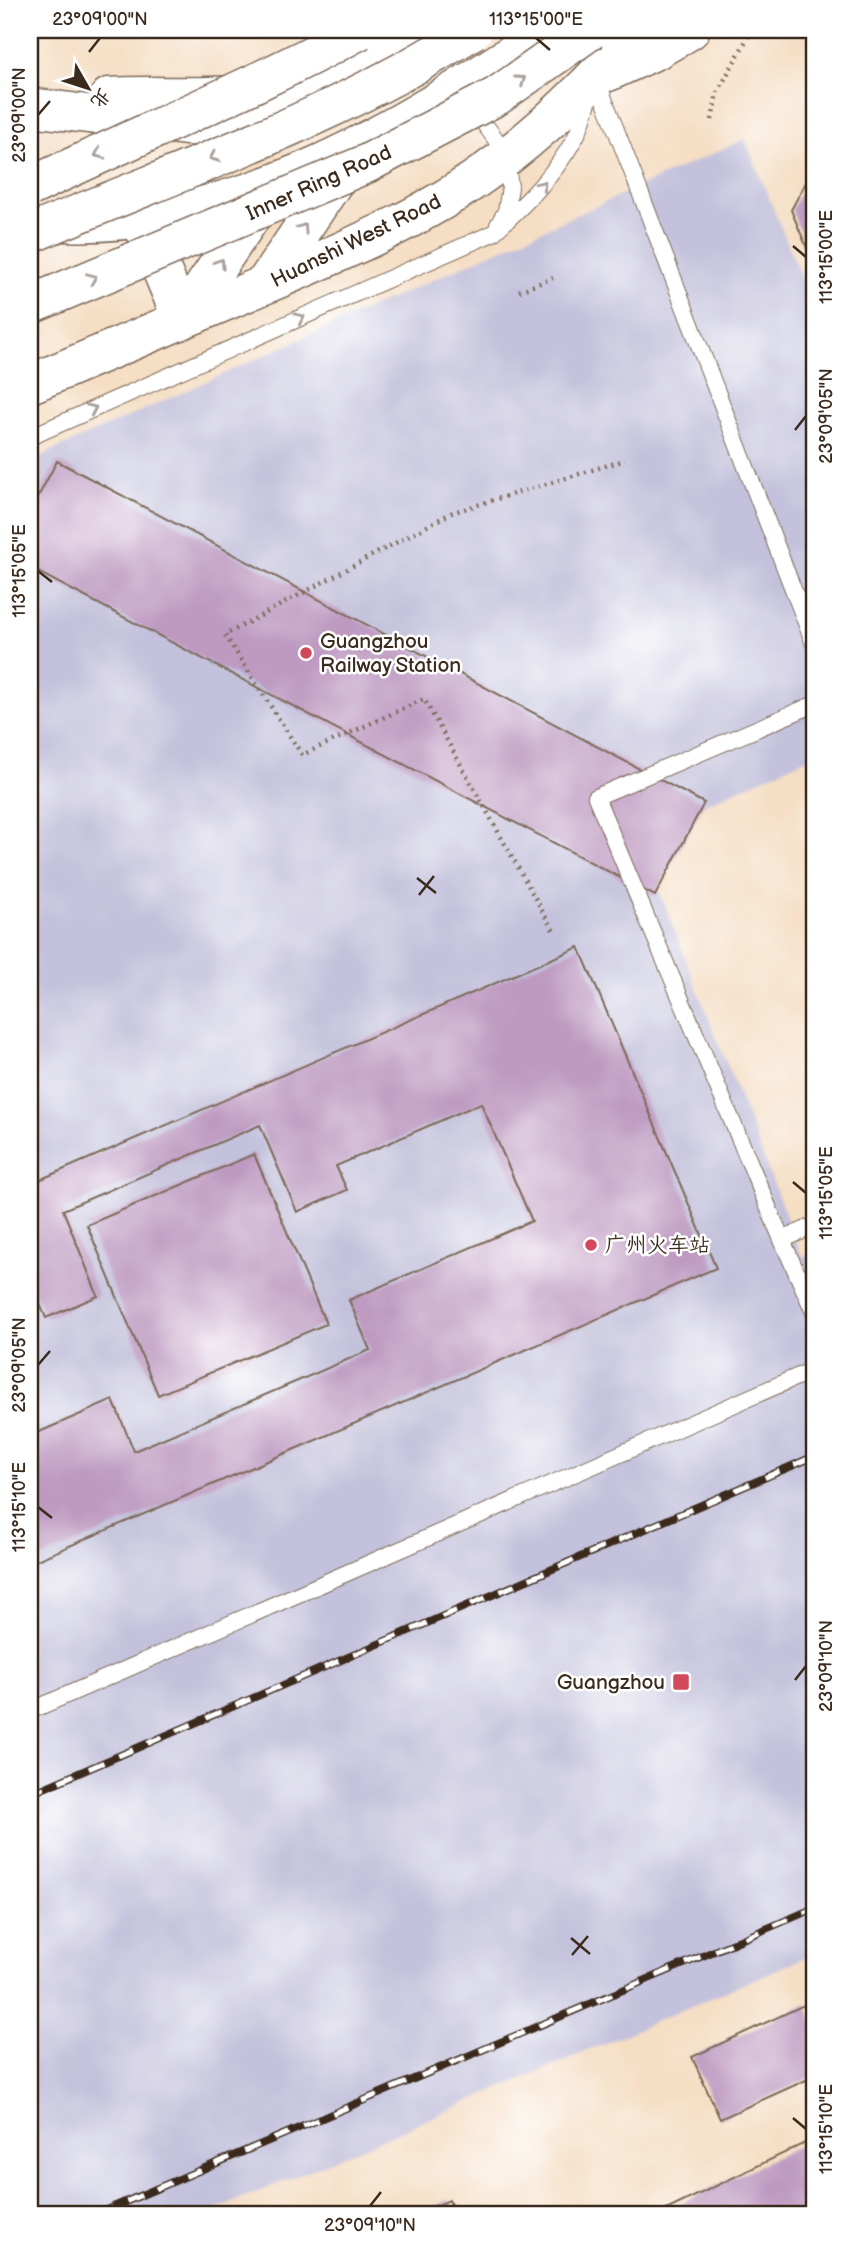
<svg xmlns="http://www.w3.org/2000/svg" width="845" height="2244" font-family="'Balsamiq Sans','LXGW WenKai TC',sans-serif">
  <rect width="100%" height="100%" fill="#fff"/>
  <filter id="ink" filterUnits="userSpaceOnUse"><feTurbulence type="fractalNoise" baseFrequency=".0143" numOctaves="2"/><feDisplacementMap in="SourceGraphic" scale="14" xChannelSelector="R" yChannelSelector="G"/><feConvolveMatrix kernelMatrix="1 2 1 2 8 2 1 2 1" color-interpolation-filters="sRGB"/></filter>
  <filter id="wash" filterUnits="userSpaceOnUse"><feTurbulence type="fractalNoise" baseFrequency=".00686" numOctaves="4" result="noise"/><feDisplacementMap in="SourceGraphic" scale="28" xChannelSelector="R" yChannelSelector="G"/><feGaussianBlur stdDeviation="1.57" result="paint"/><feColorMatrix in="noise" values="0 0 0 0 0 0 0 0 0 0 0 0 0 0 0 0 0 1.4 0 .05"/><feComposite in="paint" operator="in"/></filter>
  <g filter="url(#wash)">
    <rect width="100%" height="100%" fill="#f5dec4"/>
    <path fill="#c3c1db" d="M745,139L815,311V755L637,834L802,1257L815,1250V1953L207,2214H30V461Z"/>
    <g id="blocks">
      <path fill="#be9ac1" d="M815,165V267L791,210Z
        M57,461L704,803L655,896L30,568V512Z
        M579,947L716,1268L30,1563V1436L113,1400L134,1451L370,1350L349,1300L532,1221L481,1103L336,1166L347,1190L297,1212L260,1125L63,1210L98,1296L46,1318L36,1295L30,1297V1184Z
        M254,1154L326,1324L158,1395L87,1225Z
        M806,2004L815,2025V2076L720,2119L692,2057Z
        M815,2138V2214H658Z
        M449,2200L455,2214H418Z"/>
    </g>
  </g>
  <g filter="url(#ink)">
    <use href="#blocks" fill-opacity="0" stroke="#7c6958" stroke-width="2"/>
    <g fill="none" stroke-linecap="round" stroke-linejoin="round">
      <defs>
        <path id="service" d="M596,78L815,646
          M472,107L505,152L510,187L506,211L498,225
          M30,437L493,233C525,204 554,176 575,138C582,126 585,110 590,97
          M815,704L596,797L782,1240L815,1225
          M782,1240L815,1314
          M30,1711L815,1369"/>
        <path id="primary" d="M608,72L656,50L690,30
          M109,97C143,95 176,97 210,96C286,95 357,67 422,30
          M30,107L186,126L224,127L262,123L298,113
          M60,222C238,230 406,126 548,30
          M142,223L182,319
          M265,284L348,161
          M182,319L265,196
          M30,384C115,348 200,312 285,276C352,247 423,217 483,174C541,133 592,83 638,30"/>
      </defs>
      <use href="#service" stroke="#7c6958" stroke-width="18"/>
      <use href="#primary" stroke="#7c6958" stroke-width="41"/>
      <path stroke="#7c6958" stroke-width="4.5" stroke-dasharray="2 5" stroke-linecap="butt" d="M712,120L717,93L752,30
        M519,291L553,278
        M813,480L815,479
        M553,930L424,699L302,755L225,635L451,513L625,460"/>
      <use href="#service" stroke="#fff" stroke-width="16"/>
      <use href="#primary" stroke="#fff" stroke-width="38"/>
      <defs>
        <path id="rail" d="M30,1794L815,1456
          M97,2214L815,1908"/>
      </defs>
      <use href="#rail" stroke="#3b2a1e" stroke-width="8"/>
      <use href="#rail" stroke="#fff" stroke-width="5" stroke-dasharray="16" stroke-linecap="butt"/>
      <defs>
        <path id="trunk-bridge" d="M30,187C140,134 253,88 360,30
          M30,234C178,171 337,118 473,30
          M30,305L366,164L497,96L591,30"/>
      </defs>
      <use href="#trunk-bridge" stroke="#7c6958" stroke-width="41" stroke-linecap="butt"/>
      <use href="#trunk-bridge" stroke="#fff" stroke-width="38"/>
    </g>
    <defs><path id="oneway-chevron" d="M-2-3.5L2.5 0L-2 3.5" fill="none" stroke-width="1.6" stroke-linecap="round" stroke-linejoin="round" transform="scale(1.75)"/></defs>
    <g stroke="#a79f9a">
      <use href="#oneway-chevron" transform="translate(521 80) rotate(-35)"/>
      <use href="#oneway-chevron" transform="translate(99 154) rotate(155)"/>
      <use href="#oneway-chevron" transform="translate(214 157) rotate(158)"/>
      <use href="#oneway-chevron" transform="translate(542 185) rotate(-50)"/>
      <use href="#oneway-chevron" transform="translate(303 228) rotate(-56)"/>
      <use href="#oneway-chevron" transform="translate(220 263) rotate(-56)"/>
      <use href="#oneway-chevron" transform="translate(92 278) rotate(-23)"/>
      <use href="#oneway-chevron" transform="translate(300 318) rotate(-24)"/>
      <use href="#oneway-chevron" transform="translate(92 409) rotate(-24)"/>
    </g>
  </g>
  <path fill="none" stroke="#3b2a1e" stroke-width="2.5" d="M536,38L550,50M89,52L100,38M38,115L50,101M793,246L806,257M795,430L806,416M38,571L52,582M417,878L436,893M419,895L434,876M793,1182L806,1193M38,1365L50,1351M38,1507L52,1518M795,1680L806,1666M571,1938L590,1954M572,1955L588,1936M793,2118L806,2129M370,2206L381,2192"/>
  <g fill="#d1495b" stroke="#fff" stroke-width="2.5">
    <circle cx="306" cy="653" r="7"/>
    <circle cx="591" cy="1245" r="7"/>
    <rect x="672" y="1673" width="18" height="18" rx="3.5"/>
  </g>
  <g text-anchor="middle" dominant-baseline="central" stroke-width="5" stroke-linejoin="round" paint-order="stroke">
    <g font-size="21" fill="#3b2a1e" stroke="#fff">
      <text transform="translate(319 183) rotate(-24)">Inner Ring Road</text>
      <text transform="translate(356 241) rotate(-26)">Huanshi West Road</text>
    </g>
    <g font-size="21" fill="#3b2a1e" stroke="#fff" text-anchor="start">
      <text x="320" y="641">Guangzhou<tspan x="320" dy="24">Railway Station</tspan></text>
      <text x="605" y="1245">广州火车站</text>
      <text x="665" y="1682" text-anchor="end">Guangzhou</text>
    </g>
  </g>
  <rect width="845" height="2244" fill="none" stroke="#fff" stroke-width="77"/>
  <g transform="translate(88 88) rotate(129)" stroke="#ffffff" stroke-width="5" paint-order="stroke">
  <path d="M0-5L12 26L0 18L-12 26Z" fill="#3b2a1e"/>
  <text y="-10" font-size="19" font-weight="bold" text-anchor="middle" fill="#3b2a1e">北</text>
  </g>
  <rect x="38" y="38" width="768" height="2168" fill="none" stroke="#3b2a1e" stroke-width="2.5"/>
  <g font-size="18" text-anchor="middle" fill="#3b2a1e">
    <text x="100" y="25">23°09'00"N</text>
    <text x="536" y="25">113°15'00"E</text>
    <text transform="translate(19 115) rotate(-90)" y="6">23°09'00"N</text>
    <text transform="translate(826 257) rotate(-90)" y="6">113°15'00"E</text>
    <text transform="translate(826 416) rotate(-90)" y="6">23°09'05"N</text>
    <text transform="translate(19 571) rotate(-90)" y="6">113°15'05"E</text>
    <text transform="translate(826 1193) rotate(-90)" y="6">113°15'05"E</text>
    <text transform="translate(19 1365) rotate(-90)" y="6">23°09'05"N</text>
    <text transform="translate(19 1507) rotate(-90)" y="6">113°15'10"E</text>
    <text transform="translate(826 1666) rotate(-90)" y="6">23°09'10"N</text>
    <text transform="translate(826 2129) rotate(-90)" y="6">113°15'10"E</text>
    <text x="370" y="2231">23°09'10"N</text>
  </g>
</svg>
